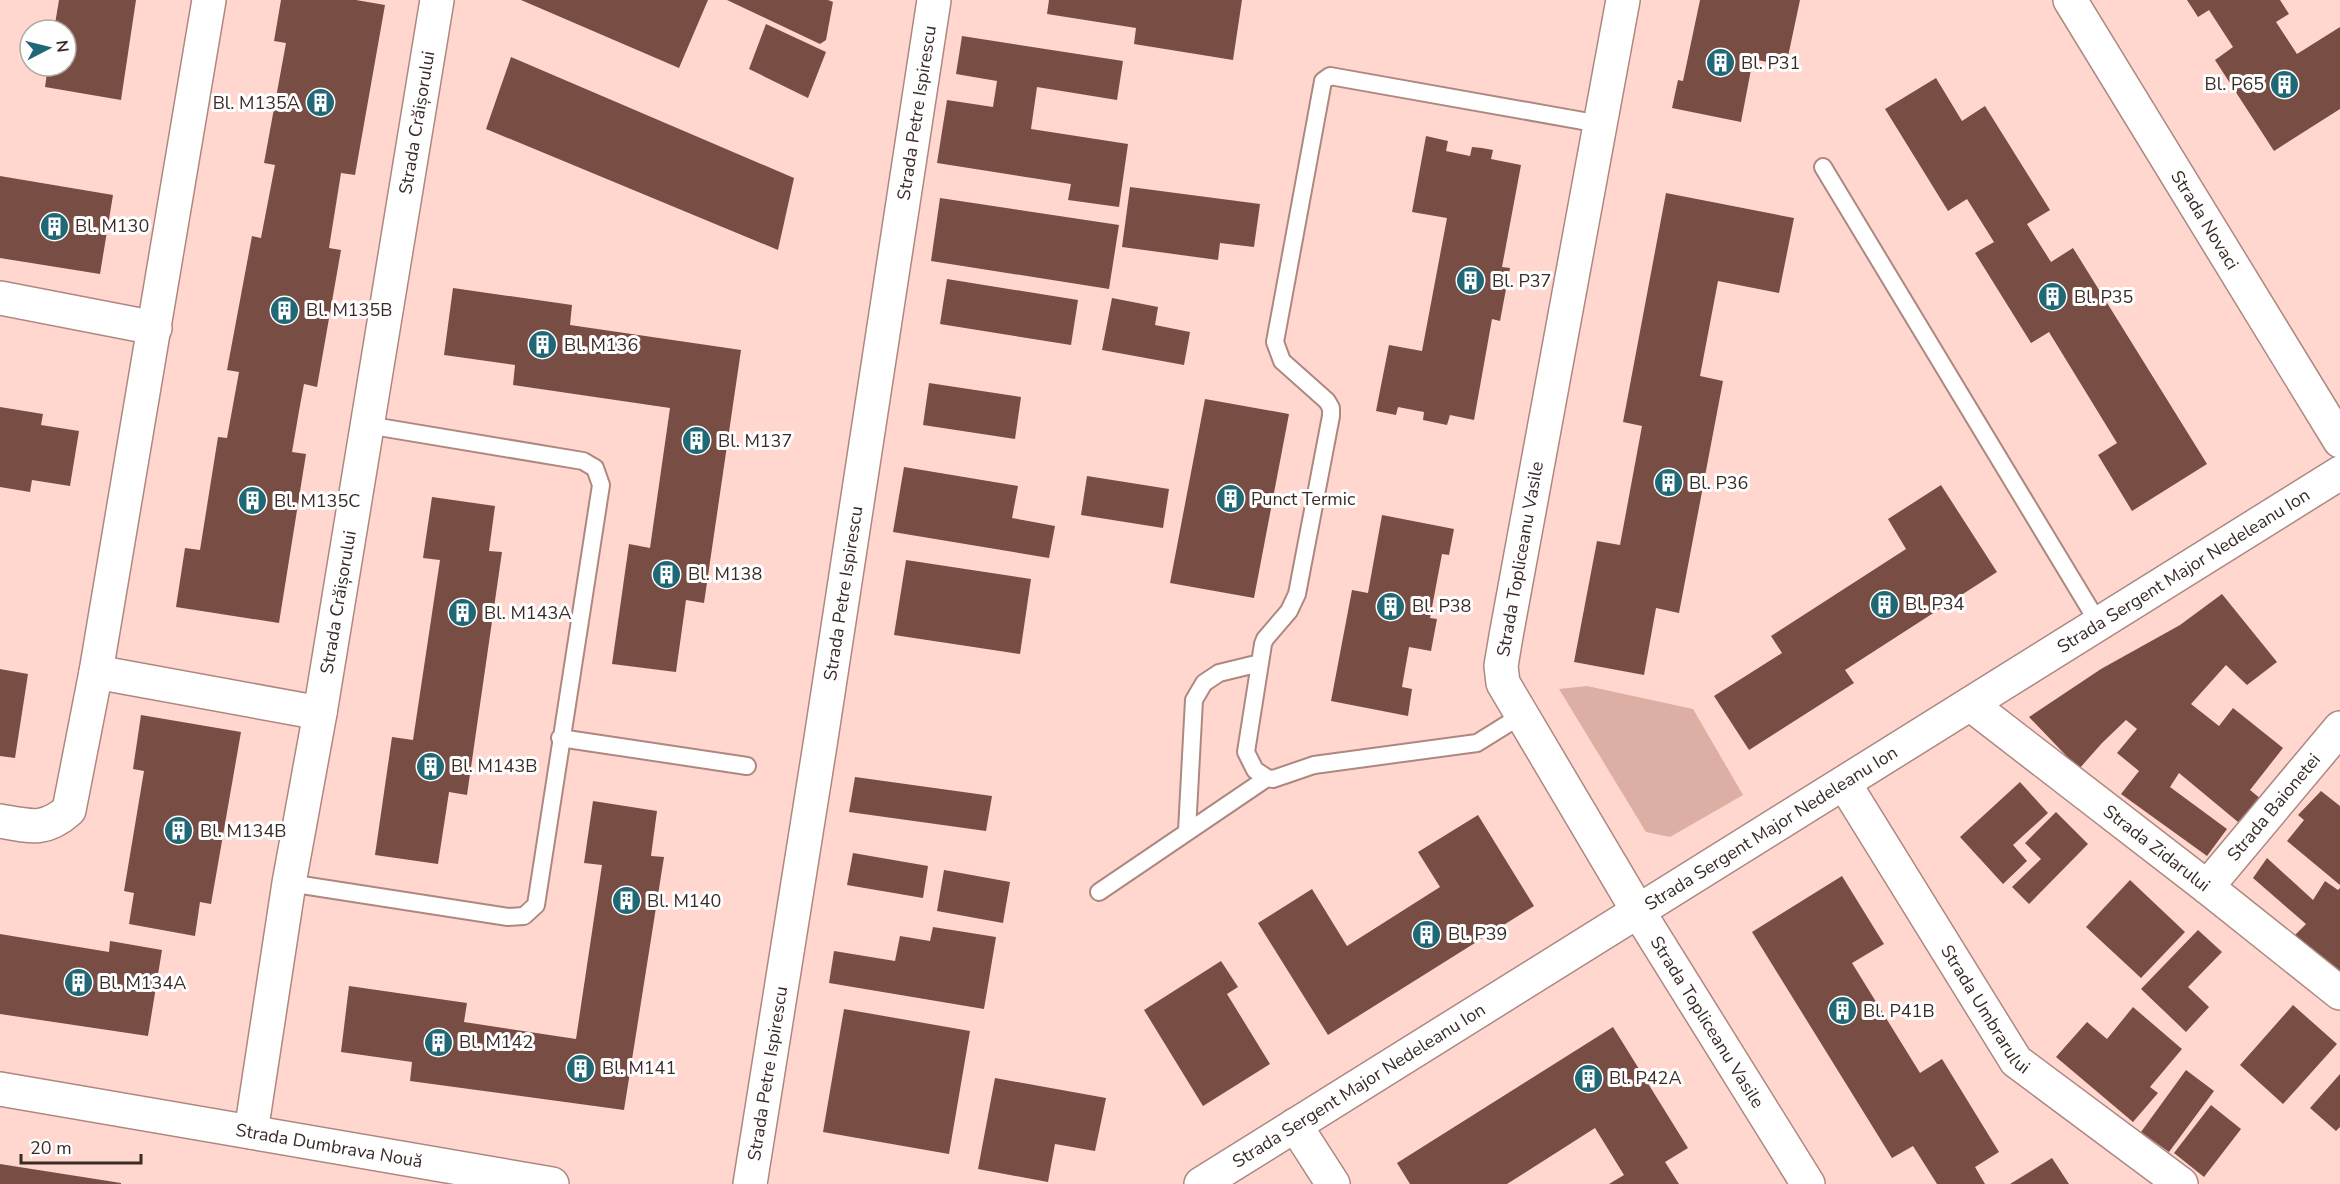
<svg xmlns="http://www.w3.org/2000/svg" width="2340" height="1184" font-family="'Nunito Sans',sans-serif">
  <rect width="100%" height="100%" fill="#ffd7ce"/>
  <path fill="#ddaea4" d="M1587,686L1693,709L1743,795L1670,837L1646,832L1559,689Z"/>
  <path fill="#784d44" d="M59,0H136L121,100L45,87L48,66H66V30H54Z
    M281,0H356L385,5L355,175L341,173L329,248L341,250L317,387L304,384L299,411L292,452L306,454L279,623L176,607L185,548L200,550L218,437L227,438L239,372L227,370L252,236L261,238L275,165L264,163L286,43L274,41Z
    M521,0H708L679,68Z
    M727,0H828L833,2L826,40L820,44Z
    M1049,0H1242L1233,60L1134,44L1136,28L1047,14Z
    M1700,0H1800L1786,66L1753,59L1741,122L1672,108L1678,80L1683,81Z
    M2187,0H2280L2289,14L2276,22L2297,54L2340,27V109L2274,151L2215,60L2233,47L2209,10L2198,17Z
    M766,24L826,52L808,98L749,69Z
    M962,36L1123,61L1117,100L1037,87L1031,129L1128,144L1119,207L1068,200L1071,184L937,163L947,100L993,107L997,81L956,74Z
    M511,57L794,178L778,250L486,129Z
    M1936,78L1962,121L1985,106L2050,210L2027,224L2051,262L2073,248L2207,464L2132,511L2098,455L2117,443L2049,332L2031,343L1975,253L1994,242L1967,199L1948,211L1885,109Z
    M1426,136L1448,141L1446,151L1470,156L1472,147L1482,148L1493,150L1491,159L1521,165L1502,267L1510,268L1500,321L1492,319L1474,420L1450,415L1447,425L1423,420L1424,412L1398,407L1396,415L1376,411L1389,345L1422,351L1447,218L1412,212Z
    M0,176L113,195L100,274L0,258Z
    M1130,187L1260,204L1254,247L1220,243L1218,260L1122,247Z
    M1666,193L1794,218L1779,293L1718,281L1700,376L1723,381L1679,613L1656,608L1644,675L1574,662L1597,541L1620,545L1642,426L1623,422Z
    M940,198L1119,225L1109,289L931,261Z
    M947,279L1078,300L1071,345L940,324Z
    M453,288L572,305L570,325L741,350L704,603L686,600L676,672L612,664L629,544L650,548L670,408L513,385L515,365L444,355Z
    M1112,298L1158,307L1155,325L1190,332L1184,365L1102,350Z
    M929,383L1021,397L1015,439L923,425Z
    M1205,399L1289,414L1254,598L1170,583Z
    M0,407L43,414L41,425L79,431L70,486L32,480L30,492L0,487Z
    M904,467L1018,486L1012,518L1055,526L1049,558L893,532Z
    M1087,476L1169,489L1163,528L1081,515Z
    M1941,485L1997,572L1845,670L1854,683L1749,750L1714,696L1782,653L1771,636L1906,549L1888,519Z
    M432,497L495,506L489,551L502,552L467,795L449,792L438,864L375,855L392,737L413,740L440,560L423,558Z
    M1382,515L1454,529L1449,555L1442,554L1430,618L1437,619L1431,651L1409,647L1402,687L1412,689L1408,716L1331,701L1352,590L1368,593Z
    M906,560L1031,579L1020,654L894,635Z
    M2222,594L2277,662L2247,685L2226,665L2191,704L2219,726L2233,708L2283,748L2250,790L2261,799L2238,822L2179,773L2170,787L2227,829L2207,856L2121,794L2139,771L2117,753L2137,729L2126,720L2102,743L2079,769L2029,717L2101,669L2180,625Z
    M0,669L28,674L15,758L0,756Z
    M141,715L241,732L211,904L200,902L195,936L129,924L134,893L124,891L144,771L133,769Z
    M855,777L992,796L986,831L849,812Z
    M2020,782L2048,813L2013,845L2027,861L2003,884L1960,837Z
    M2321,791L2340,806V885L2287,841L2304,820L2298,815Z
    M593,801L657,811L651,856L664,857L624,1110L410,1081L412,1062L341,1052L349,986L467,1003L464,1022L576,1039L602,865L584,863Z
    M2056,812L2088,844L2029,904L2012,887L2041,859L2025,843Z
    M1478,815L1534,906L1328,1035L1258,923L1312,889L1347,946L1440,887L1418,852Z
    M853,853L928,866L923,898L847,885Z
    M2267,858L2313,900L2325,881L2338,890L2340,888V975L2294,936L2306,924L2253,878Z
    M944,870L1010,882L1003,923L937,911Z
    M1842,876L1884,944L1852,963L1920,1073L1942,1059L1999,1152L1975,1167L1985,1184H1937L1913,1146L1892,1158L1752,932Z
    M2130,880L2185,932L2141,978L2086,927Z
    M933,927L996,937L984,1009L829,983L834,951L895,961L900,936L930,941Z
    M2198,930L2222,952L2188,987L2209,1007L2186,1032L2141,989Z
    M0,934L109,952L110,941L162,950L148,1036L0,1014Z
    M1221,961L1238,987L1227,994L1270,1064L1203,1106L1144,1010Z
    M2293,1005L2337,1044L2283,1104L2240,1065Z
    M2133,1007L2182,1049L2150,1087L2158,1093L2133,1122L2056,1057L2087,1022L2107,1039Z
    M844,1009L970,1031L949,1154L823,1132Z
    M1613,1027L1688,1148L1665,1162L1679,1184H1609L1624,1175L1595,1128L1507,1184H1410L1397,1163Z
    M2186,1070L2214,1091L2169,1152L2141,1132Z
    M2340,1074V1127L2336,1131L2310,1108Z
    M995,1078L1106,1098L1095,1151L1055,1144L1048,1182L978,1169Z
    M2211,1105L2241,1129L2204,1177L2174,1153Z
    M2052,1158L2069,1184H2010Z
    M0,1164L121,1183V1184H0Z"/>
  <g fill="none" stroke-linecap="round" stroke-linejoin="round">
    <defs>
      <path id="service" d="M1823,167L2099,624
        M1522,715L1477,743L1314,765L1273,779L1267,778L1255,770L1246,752L1263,644L1265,639L1289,611L1297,594L1331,416V408L1327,401L1282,361L1275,342L1323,81L1330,76L1600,124
        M560,738L747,766
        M1187,831L1194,700L1204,683L1219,673L1260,663
        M289,883L508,917L524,916L536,905L601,485L595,468L583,461L367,425
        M1099,892L1267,778"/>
      <g id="minor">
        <path id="s1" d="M1623,0L1506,636L1501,666L1503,683L1638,911L1808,1184"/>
        <path d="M0,298L155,328"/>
        <path d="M96,672L320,713"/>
        <path id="s2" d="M1970,704L2207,887L2340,993"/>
        <path id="s3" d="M1844,783L2016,1061L2181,1184"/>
        <path d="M0,821C29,826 45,832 69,810L96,672L209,0"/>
        <path id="s4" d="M2207,887L2340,728"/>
        <path d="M1295,1125L1333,1184"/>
        <path id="s5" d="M251,1132L289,883L320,713L437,0"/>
      </g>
      <g id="tertiary">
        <path id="s6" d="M2070,0L2340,441"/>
        <path id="s7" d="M0,1089L552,1184"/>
        <path id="s8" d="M750,1184L820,745L934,0"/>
        <path id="s9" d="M1201,1184L2340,473"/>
      </g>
    </defs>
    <use href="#service" stroke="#ad8880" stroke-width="20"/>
    <use href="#minor" stroke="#ad8880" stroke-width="36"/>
    <use href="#tertiary" stroke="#ad8880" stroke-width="36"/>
    <use href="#service" stroke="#fff" stroke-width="16"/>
    <use href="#minor" stroke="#fff" stroke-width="33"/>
    <use href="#tertiary" stroke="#fff" stroke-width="33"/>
  </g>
  <defs>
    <symbol id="building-disc" viewBox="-11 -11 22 22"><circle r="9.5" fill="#206875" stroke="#fff"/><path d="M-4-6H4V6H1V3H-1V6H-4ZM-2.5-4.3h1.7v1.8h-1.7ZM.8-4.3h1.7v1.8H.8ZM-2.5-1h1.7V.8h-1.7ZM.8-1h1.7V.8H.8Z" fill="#fff"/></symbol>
  </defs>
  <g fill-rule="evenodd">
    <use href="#building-disc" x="1704" y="46" width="33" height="33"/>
    <use href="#building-disc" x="2268" y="68" width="33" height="33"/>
    <use href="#building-disc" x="304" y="86" width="33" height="33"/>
    <use href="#building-disc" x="38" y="210" width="33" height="33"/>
    <use href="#building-disc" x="1454" y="264" width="33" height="33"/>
    <use href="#building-disc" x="2036" y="280" width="33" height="33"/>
    <use href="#building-disc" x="268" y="294" width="33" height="33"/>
    <use href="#building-disc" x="526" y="328" width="33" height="33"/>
    <use href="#building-disc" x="680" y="424" width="33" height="33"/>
    <use href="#building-disc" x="1652" y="466" width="33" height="33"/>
    <use href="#building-disc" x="1214" y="482" width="33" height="33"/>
    <use href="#building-disc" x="236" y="484" width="33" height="33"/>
    <use href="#building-disc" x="650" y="558" width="33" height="33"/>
    <use href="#building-disc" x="1868" y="588" width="33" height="33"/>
    <use href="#building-disc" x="1374" y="590" width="33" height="33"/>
    <use href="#building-disc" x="446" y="596" width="33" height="33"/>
    <use href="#building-disc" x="414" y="750" width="33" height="33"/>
    <use href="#building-disc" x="162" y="814" width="33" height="33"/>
    <use href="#building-disc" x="610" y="884" width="33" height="33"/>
    <use href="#building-disc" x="1410" y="918" width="33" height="33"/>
    <use href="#building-disc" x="62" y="966" width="33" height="33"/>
    <use href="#building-disc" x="1826" y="994" width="33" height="33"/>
    <use href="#building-disc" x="422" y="1026" width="33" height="33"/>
    <use href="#building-disc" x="564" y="1052" width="33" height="33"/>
    <use href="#building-disc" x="1572" y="1062" width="33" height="33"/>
  </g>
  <g text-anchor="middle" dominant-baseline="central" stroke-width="6" stroke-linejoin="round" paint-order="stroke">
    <g font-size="18" fill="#3a2b27" stroke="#fff" text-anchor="start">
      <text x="1741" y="63">Bl. P31</text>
      <text x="2264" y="84" text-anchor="end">Bl. P65</text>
      <text x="300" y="103" text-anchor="end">Bl. M135A</text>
      <text x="75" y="226">Bl. M130</text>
      <text x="1492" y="281">Bl. P37</text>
      <text x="2074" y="297">Bl. P35</text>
      <text x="306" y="310">Bl. M135B</text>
      <text x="564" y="345">Bl. M136</text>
      <text x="718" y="441">Bl. M137</text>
      <text x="1689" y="483">Bl. P36</text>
      <text x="1251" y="499">Punct Termic</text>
      <text x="274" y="501">Bl. M135C</text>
      <text x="688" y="574">Bl. M138</text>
      <text x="1905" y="604">Bl. P34</text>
      <text x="1412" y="606">Bl. P38</text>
      <text x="484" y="613">Bl. M143A</text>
      <text x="451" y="766">Bl. M143B</text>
      <text x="200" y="831">Bl. M134B</text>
      <text x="647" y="901">Bl. M140</text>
      <text x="1448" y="934">Bl. P39</text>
      <text x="99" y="983">Bl. M134A</text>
      <text x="1863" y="1011">Bl. P41B</text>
      <text x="459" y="1042">Bl. M142</text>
      <text x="602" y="1068">Bl. M141</text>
      <text x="1609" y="1078">Bl. P42A</text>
    </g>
    <g font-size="18" fill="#3a2b27" stroke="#fff">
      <text stroke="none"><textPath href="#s8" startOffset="1084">Strada Petre Ispirescu</textPath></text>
      <text stroke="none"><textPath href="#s5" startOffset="1023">Strada Crăișorului</textPath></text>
      <text stroke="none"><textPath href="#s6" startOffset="258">Strada Novaci</textPath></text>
      <text transform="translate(1520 559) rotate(-80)">Strada Topliceanu Vasile</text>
      <text stroke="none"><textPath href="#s9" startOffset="1158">Strada Sergent Major Nedeleanu Ion</textPath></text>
      <text stroke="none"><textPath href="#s8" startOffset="598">Strada Petre Ispirescu</textPath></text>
      <text stroke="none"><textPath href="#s5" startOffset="537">Strada Crăișorului</textPath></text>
      <text stroke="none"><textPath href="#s4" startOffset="104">Strada Baionetei</textPath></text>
      <text stroke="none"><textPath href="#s9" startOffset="672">Strada Sergent Major Nedeleanu Ion</textPath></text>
      <text stroke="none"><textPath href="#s2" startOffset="236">Strada Zidarului</textPath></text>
      <text stroke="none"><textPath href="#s3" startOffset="267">Strada Umbrarului</textPath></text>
      <text stroke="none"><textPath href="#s1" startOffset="1090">Strada Topliceanu Vasile</textPath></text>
      <text stroke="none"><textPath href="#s8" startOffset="112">Strada Petre Ispirescu</textPath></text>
      <text stroke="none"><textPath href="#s9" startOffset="186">Strada Sergent Major Nedeleanu Ion</textPath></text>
      <text stroke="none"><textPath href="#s7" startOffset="334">Strada Dumbrava Nouă</textPath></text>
    </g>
  </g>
  <g transform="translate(48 48) rotate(83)"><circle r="28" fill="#ffffff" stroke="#b0aaa9" stroke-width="1.5"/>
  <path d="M0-4.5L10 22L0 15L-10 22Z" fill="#206875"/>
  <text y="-9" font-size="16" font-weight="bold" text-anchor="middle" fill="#3a2b27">N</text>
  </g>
  <path d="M21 1154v9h120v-9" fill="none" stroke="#3a2b27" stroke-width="3"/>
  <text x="30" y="1154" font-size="18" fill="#3a2b27" stroke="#ffffff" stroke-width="4.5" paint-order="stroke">20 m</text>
</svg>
